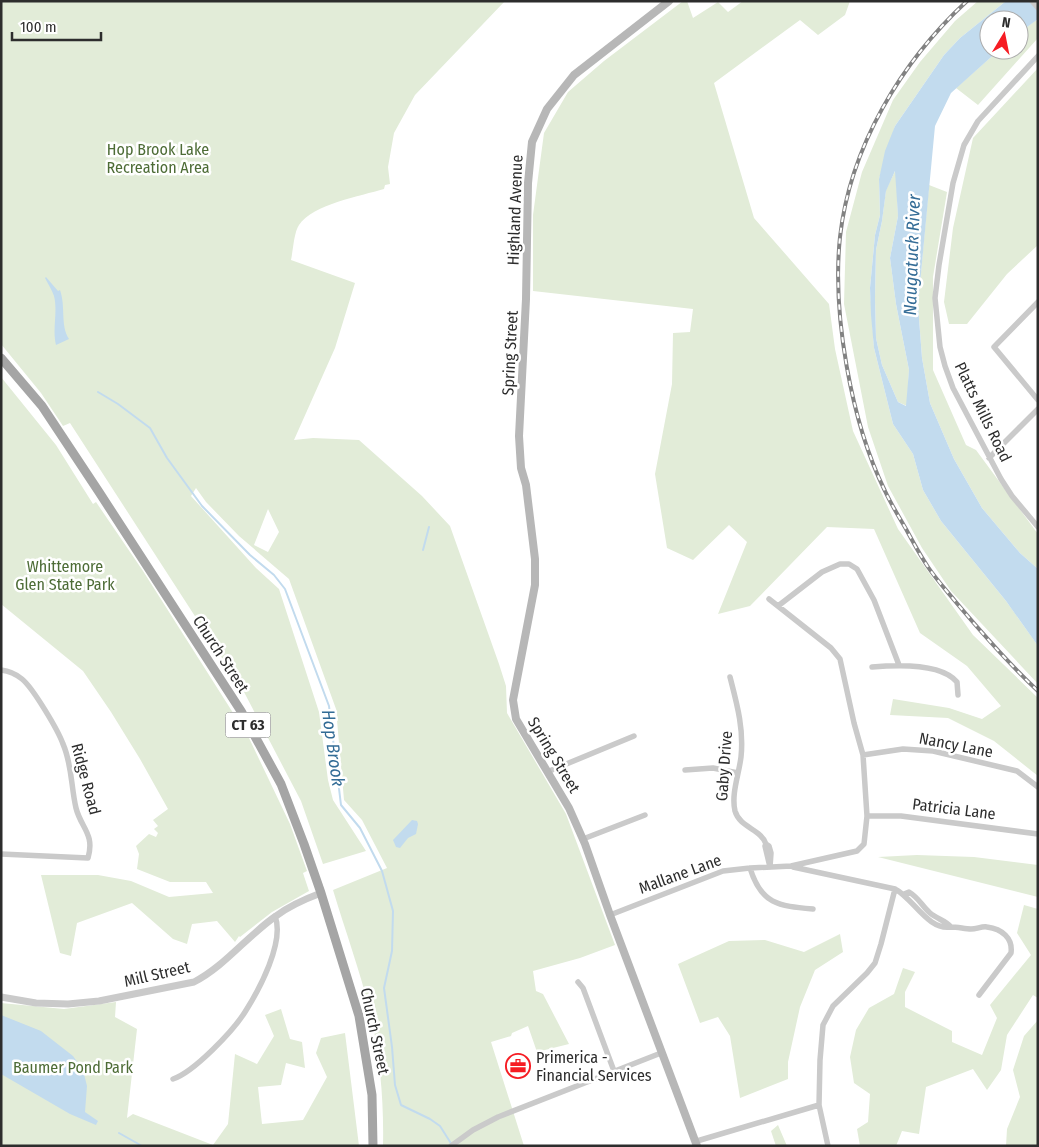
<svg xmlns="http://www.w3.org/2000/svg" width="1039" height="1147" font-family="'Fira Sans Condensed',sans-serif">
  <rect width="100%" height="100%" fill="#fff"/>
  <path fill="#e2ecd8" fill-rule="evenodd" d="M1,1H505L415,95L394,133L388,167L390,184L385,185L384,189C361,196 313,204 299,225C294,232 293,251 291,260L355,283L335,348L294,440L313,438L359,440L422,496L450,526L499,664L506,686L507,713L566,814L615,945L580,958L533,971L536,991L543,994L569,1044L537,1052L528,1026L512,1033L511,1036L491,1042L524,1146H383C384,1101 380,1055 370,1012C360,971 345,930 333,890L387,868L362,820L344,800L336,709L289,579L239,536L206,502L196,488L191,496L256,568L279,589L319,712L328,780L333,800L366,851L323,864L301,801L244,692L70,423L63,426L41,393L1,344ZM268,509L279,532L268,552L254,545Z
    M683,1H687L693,18L718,2L728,12L743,1H850L845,15L818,35L800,20L714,83L754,218L829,304L835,349L853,431L898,529L973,635L1038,698V776L994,741L948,718L890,715L893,699L949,708L982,719L1001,706L967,666L920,633L874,529L827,527L750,606L718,614L747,542L729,525L693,560L667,548L655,474L672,384L673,333L690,332L693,309L533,291V215L544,133L568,92L604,61Z
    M978,1H1006L960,38L944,55L895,126L879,179L880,215L875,235L870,288L874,348L893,424L913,454L923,490L941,521L1006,601L1036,643L1038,646V684L951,591L922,548L888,486L868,427L844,304L846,232L862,172L893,100L920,62L955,21Z
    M1036,20L1038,23V38L978,105L956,88L999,50H1019V33Z
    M1038,68V245L1007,274L967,324H949L944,302L953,228L973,138Z
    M896,169L898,216L890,258L896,304L909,370L907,406L898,402L882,365L876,338L875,298L876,250L882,221L886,190Z
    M929,185L947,192L933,277V370L966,445L976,450L1038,534V569L1020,553L982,508L954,459L930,403L922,358L918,305Z
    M1,377L56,445L93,504L96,502L143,571L249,738L290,824L307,871L303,873L309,891L272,912L240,937L239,936L235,942L217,921L192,924L187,944L173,939L132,903L77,923L71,956L60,953L41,875H98L131,881L169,897L213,893L206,882H170L137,869L139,854L136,846L149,834L156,837L158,833L154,829L158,826L153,820L168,809L140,759L111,712L83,671L1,604Z
    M917,855L974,857L1038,865V897L878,857Z
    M1024,905L1038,909V998L1033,995L1007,1035L1001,1070L987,1090L973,1069L926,1087L919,1134L902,1131L896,1146H860L857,1129L868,1122L870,1094L854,1083L850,1057L856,1030L869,1008L894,994L903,968L915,972L905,992V1007L952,1031V1042L982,1055L997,1018L990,1005L1031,955L1017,933Z
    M840,934L843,952L815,970L800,1007L788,1062V1079L740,1098L730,1036L718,1017L700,1023L678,964L729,941L765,940L804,952Z
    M116,1002L115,1017L137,1029L127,1118L133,1114L213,1145L228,1124L235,1054L257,1064L274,1036L265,1015L281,1009L290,1039L302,1042L305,1068L286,1063L281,1085L258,1087L262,1124L303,1120L327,1077L316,1053L321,1038L345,1033L359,1146H1V1003L64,1009Z
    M1038,1020V1146H1006L1007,1129L1020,1097L1013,1070L1024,1036Z
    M778,1125L787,1146H776L771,1131Z"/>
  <path fill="#c2dbee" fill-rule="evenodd" d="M1006,1H1038V19L1019,33V20H989V50H999L951,93L935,126L918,305L922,358L930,403L954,459L982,508L1020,553L1038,569V646L1006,601L941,521L923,490L913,454L893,424L874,348L871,315L870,288L875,235L880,215L879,179L885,151L895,126L944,55L960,38ZM895,171L898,216L890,258L896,304L909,370L906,406L898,402L882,365L876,338L875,298L876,250L882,221L886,191Z
    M46,277L58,291L60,290C66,307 60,325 69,339L56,345C52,329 58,312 54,296C52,290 48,284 45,278Z
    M412,820L417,821L418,824L416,834L408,838L400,848L396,847L393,840Z
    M1,1015L41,1031L73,1056L83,1070L87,1086L85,1112L98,1121L96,1125L70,1114L1,1074Z"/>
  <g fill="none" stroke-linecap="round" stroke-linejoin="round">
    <path stroke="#c2dbee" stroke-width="2" d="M98,392L118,404L150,428L167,458L202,506L250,555L274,575L285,589L329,706L341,805L360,828L382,871L393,911L392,951L384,988L392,1047L395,1085L401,1105L430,1119L440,1126L452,1145
      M423,550L429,527
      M119,1133L142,1146"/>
    <path stroke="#cacaca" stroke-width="5.5" d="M1032,1L1038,8
      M1038,56L978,121L964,145L953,183L939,265L935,298L940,347L945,366L953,388L1001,479L1012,496L1038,527
      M1038,302L994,347L1038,400
      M989,458L1038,409
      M778,606L822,572L840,564H849L857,569L874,600L899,665
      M872,667C895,665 941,663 957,682L958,695
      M1,670C9,671 16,674 22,679C33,688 58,730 63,744C72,764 71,787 76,808C81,828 95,834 88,858L1,854
      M730,677C737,704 744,729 741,757C739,774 731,794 735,811C740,828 761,829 766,844
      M863,755L903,749L933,751L1017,771L1038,787
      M685,770L713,768L738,773
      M547,772L634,736
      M867,816H901L1038,834
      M583,839L645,815
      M766,844L769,846L771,853L770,867L765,846Z
      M793,867L895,889C913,898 928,931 951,927C945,920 937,919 930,913C922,906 919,898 909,892L904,894
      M750,868C761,904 778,906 813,909
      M610,915L723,871L750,868L791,866L857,851L864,844L867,816L863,755L854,723L840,659L831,648L769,599
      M951,927C958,927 965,929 971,929C977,929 982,926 987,927C1002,929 1013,938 1011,953L979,995
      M578,982L583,988L614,1071
      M173,1079C194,1072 233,1031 245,1012C259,990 285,942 275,916
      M697,1141L819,1105
      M451,1146L473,1130L498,1117L661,1053
      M828,1146L819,1105L820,1060L823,1025L833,1006L867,973L875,963L881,944L895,889"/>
    <path stroke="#cacaca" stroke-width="7" d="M1,997L36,1003L68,1004L99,1001L194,982C225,966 247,936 276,916C289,906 305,899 321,893"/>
    <path stroke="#b7b7b7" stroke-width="8" d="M669,1L574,75L547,109L532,142L528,183L526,299L519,436L521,468L526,485L535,559V585L513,700L516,719L569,808L585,844L610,915L697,1146"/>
    <path stroke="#a5a5a5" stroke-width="9" d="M1,358L42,406L99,492L241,711L281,784L304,844L321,893L359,1016L372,1095L373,1146"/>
    <defs>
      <path id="rail" d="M967,1C901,62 850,147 840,237C832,313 851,422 885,491C891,504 899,517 906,529C913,542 920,555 928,567C936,579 946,590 955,601C981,632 1008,663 1038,691"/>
    </defs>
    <use href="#rail" stroke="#828282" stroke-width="4"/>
    <use href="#rail" stroke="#fff" stroke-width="2" stroke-dasharray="5.5" stroke-linecap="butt"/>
  </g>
  <defs>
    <symbol id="office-ring" viewBox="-11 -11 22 22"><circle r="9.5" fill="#fff" stroke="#f61c23" stroke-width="1.5"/><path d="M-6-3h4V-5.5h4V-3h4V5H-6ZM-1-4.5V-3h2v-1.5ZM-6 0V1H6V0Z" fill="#f61c23"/></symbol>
  </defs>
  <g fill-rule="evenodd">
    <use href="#office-ring" x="504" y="1052" width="28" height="28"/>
  </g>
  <g text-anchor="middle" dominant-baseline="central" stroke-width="5" stroke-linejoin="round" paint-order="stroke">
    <rect fill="#fff" stroke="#6c6c6c" stroke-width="1" x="225.5" y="712.5" width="45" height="25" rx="4"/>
    <g font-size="15" font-weight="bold" fill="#2d2d2d">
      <text x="248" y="725">CT 63</text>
    </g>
    <g font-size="16" fill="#4d6c36" stroke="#fff">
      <text x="158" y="149">Hop Brook Lake<tspan x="158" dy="18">Recreation Area</tspan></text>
      <text x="65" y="566">Whittemore<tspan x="65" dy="18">Glen State Park</tspan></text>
      <text x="73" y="1067">Baumer Pond Park</text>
    </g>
    <g font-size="16" fill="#2d2d2d" stroke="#fff">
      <text transform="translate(515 210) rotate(-88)">Highland Avenue</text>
      <text transform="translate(510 353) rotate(-87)">Spring Street</text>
      <text transform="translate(983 412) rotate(64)">Platts Mills Road</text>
      <text transform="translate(221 654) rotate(57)">Church Street</text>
      <text transform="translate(956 745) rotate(11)">Nancy Lane</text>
      <text transform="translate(554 755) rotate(59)">Spring Street</text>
      <text transform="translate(724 766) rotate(-86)">Gaby Drive</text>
      <text transform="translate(86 779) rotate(75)">Ridge Road</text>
      <text transform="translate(954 809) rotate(7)">Patricia Lane</text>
      <text transform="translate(680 874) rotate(-20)">Mallane Lane</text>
      <text transform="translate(157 974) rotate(-13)">Mill Street</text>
      <text transform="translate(375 1031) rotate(78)">Church Street</text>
    </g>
    <g font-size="16" fill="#2d2d2d" stroke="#fff" text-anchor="start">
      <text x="536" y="1057">Primerica -<tspan x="536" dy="18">Financial Services</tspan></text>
    </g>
    <g font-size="18" font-style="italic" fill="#336c96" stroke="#fff">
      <text transform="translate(912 255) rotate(-88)">Naugatuck River</text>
      <text transform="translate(333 748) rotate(82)">Hop Brook</text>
    </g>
  </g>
  <rect width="1039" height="1147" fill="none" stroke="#2d2d2d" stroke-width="5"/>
  <g transform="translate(1004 35) rotate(10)"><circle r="24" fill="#ffffff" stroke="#ababab"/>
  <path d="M0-4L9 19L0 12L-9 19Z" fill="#f61c23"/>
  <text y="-8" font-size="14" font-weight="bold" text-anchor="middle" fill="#2d2d2d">N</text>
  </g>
  <path d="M12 32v8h89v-8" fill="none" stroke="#2d2d2d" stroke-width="2.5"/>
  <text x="20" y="32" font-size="15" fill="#2d2d2d" stroke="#ffffff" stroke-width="4" paint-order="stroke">100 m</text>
</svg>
